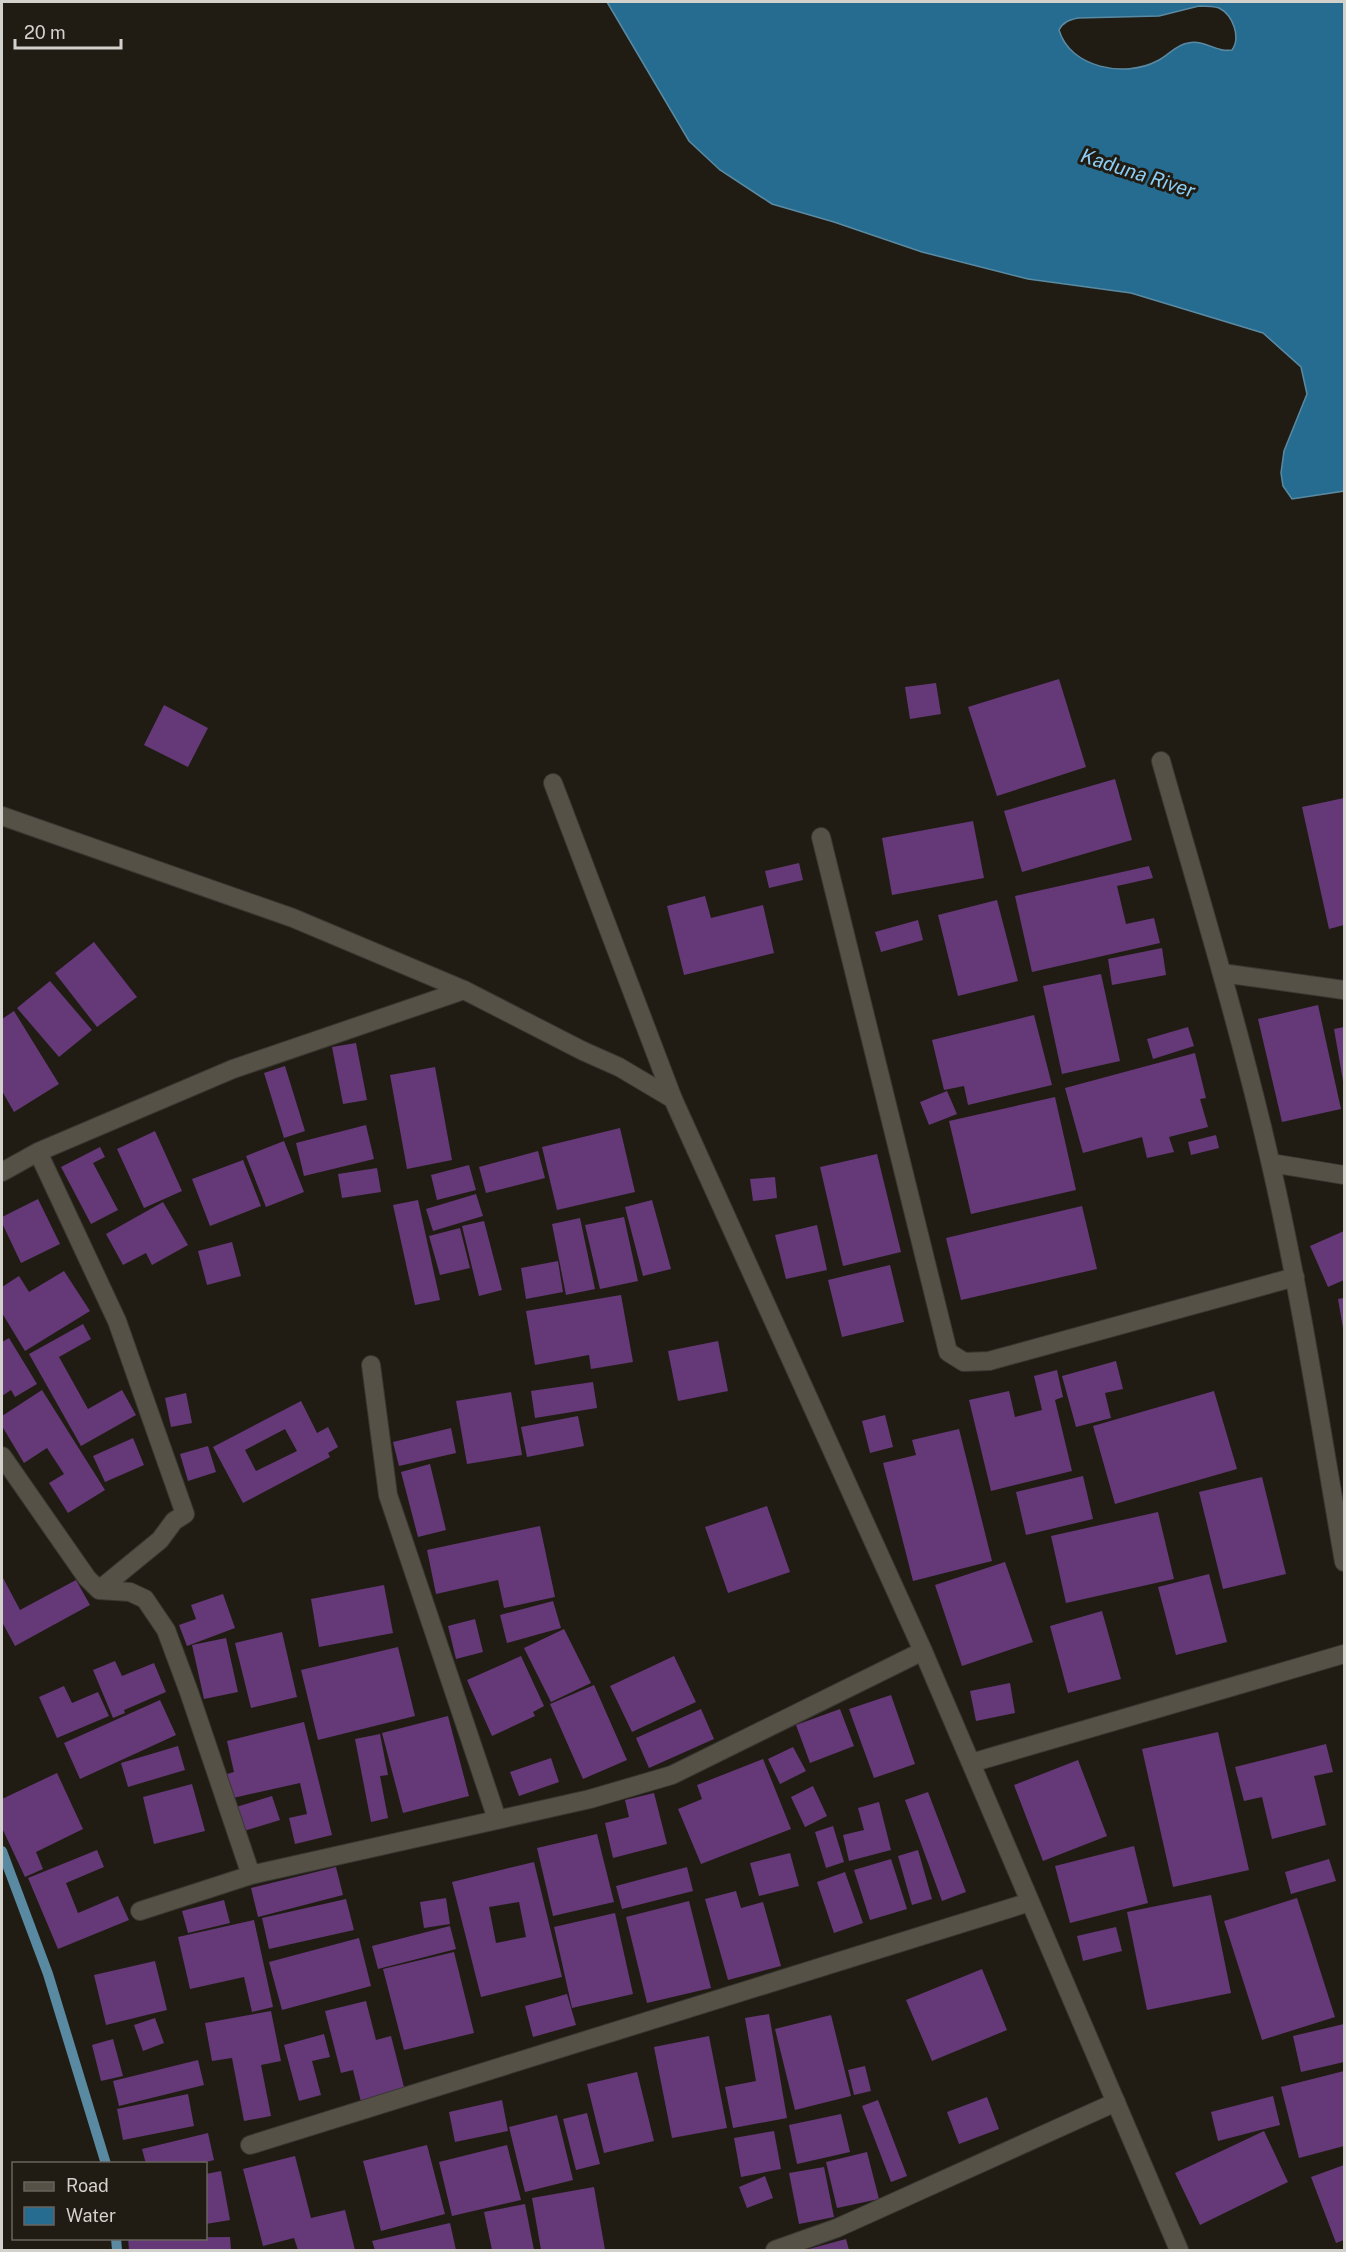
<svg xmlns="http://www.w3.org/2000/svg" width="1346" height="2252" font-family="'Public Sans',sans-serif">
  <rect width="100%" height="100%" fill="#201c14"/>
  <path fill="#266c91" stroke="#5a8aa2" stroke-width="1.5" fill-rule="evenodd" d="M607,2H1344V491L1292,499L1283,486L1281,473L1284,451L1307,394L1301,367L1263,333L1131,293L1028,279L922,252L834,222L772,204L720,170L689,141ZM1199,6C1205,6 1213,6 1219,8C1233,15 1241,37 1232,50C1216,53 1205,39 1188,43C1175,45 1168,56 1157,61C1125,78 1070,68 1059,30C1063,22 1069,20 1078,18L1159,16Z"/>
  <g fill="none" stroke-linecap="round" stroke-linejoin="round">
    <path stroke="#5a8aa2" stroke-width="10" d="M2,1851L48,1974L106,2164
      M116,2238L117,2250"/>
  </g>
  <path fill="#653878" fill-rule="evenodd" d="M1059,679L1086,767L997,796L968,707Z
    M936,683L941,714L910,719L905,687Z
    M164,705L208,728L188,767L144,745Z
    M1115,779L1132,840L1022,872L1004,811Z
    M1344,798V925L1329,929L1302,807Z
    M973,821L984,878L892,895L882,838Z
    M799,863L803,880L769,888L765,871Z
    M1149,866L1153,878L1117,886L1126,924L1154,918L1160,943L1032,972L1015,896Z
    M705,896L711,918L763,905L774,953L684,975L667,906Z
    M997,900L1018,981L958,996L938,915Z
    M918,920L923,940L881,952L875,932Z
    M94,942L137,997L97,1027L55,973Z
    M1162,948L1166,975L1112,985L1108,959Z
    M1101,974L1120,1061L1062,1074L1043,986Z
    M50,981L92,1030L59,1057L17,1008Z
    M1318,1005L1341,1109L1282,1122L1258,1019Z
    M14,1011L59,1084L14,1112L2,1091V1019Z
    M1034,1015L1052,1085L968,1105L964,1086L944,1090L932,1040Z
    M1188,1027L1194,1046L1153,1059L1147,1039Z
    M1344,1027V1081H1343L1334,1029Z
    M356,1043L367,1100L343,1104L332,1047Z
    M1195,1053L1206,1098L1200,1099L1208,1127L1169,1137L1174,1152L1147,1158L1142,1137L1083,1153L1065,1088Z
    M285,1066L305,1131L284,1138L264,1073Z
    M435,1067L452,1160L407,1169L390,1075Z
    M947,1091L957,1114L929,1125L920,1102Z
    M1055,1097L1076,1190L971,1214L949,1121Z
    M366,1125L374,1159L304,1176L296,1143Z
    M620,1128L635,1192L557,1210L542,1147Z
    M155,1131L182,1191L144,1208L117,1149Z
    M1216,1135L1219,1148L1191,1155L1188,1142Z
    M284,1141L304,1192L266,1207L246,1156Z
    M100,1147L105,1157L93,1163L118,1210L91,1224L61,1167Z
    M538,1151L545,1178L486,1193L479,1167Z
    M877,1154L901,1252L843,1266L820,1167Z
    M243,1160L261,1206L210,1226L192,1179Z
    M469,1165L476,1190L437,1200L431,1175Z
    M377,1168L381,1192L342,1198L338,1174Z
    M775,1177L777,1198L753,1201L750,1179Z
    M476,1194L483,1216L433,1231L426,1209Z
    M38,1199L60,1244L21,1263L2,1223V1217Z
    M418,1200L440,1300L415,1305L393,1205Z
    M652,1200L671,1269L643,1276L625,1207Z
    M163,1202L188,1245L152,1265L146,1253L123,1265L106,1234Z
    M1082,1206L1097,1269L961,1300L946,1238Z
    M624,1217L638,1281L600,1289L585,1225Z
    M580,1218L595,1289L566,1295L552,1224Z
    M484,1221L502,1290L479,1296L462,1226Z
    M817,1225L827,1270L786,1279L775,1235Z
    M460,1228L470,1268L440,1275L429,1236Z
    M1344,1231V1280L1328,1287L1310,1246Z
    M232,1242L241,1276L207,1285L198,1251Z
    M558,1261L563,1292L526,1299L521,1268Z
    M890,1265L904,1322L842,1337L828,1280Z
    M64,1271L90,1311L25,1351L2,1313V1287L19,1276L29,1292Z
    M621,1295L633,1362L591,1369L589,1355L535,1365L526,1311Z
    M1344,1298V1328H1343L1338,1299Z
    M83,1324L91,1339L59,1357L88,1409L122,1390L136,1415L81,1446L29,1354Z
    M9,1338L37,1384L15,1397L11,1390L2,1396V1342Z
    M718,1341L728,1391L678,1401L668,1351Z
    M1116,1361L1123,1389L1105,1393L1111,1418L1076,1427L1062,1376Z
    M1057,1370L1063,1397L1055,1400L1072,1471L991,1491L969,1400L1009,1391L1015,1417L1042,1410L1034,1376Z
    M593,1382L597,1408L535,1418L531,1391Z
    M42,1390L105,1490L68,1513L49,1483L64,1474L47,1448L24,1463L2,1426V1416Z
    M1214,1391L1237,1469L1115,1504L1093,1426Z
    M511,1392L522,1455L467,1464L456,1401Z
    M186,1393L192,1423L171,1427L165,1398Z
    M301,1401L317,1433L328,1427L338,1447L328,1453L330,1457L243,1503L213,1447ZM285,1429L297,1451L256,1471L245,1450Z
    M885,1415L893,1447L870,1453L862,1421Z
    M578,1416L584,1446L527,1457L521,1427Z
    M451,1428L456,1453L399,1466L393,1442Z
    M959,1429L992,1561L913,1581L883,1463L916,1455L912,1440Z
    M133,1438L144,1465L105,1482L93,1456Z
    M208,1446L216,1472L188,1481L180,1454Z
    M430,1464L446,1530L418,1537L401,1472Z
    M1083,1476L1093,1519L1026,1535L1016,1492Z
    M1262,1477L1286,1574L1223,1589L1199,1492Z
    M767,1506L790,1572L728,1593L705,1527Z
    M1158,1512L1174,1579L1066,1603L1051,1536Z
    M540,1526L555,1597L504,1608L498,1580L436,1594L427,1550Z
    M1005,1562L1033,1642L962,1666L935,1585Z
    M1209,1574L1227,1642L1176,1655L1158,1587Z
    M2,1576L20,1610L76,1580L90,1605L15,1646L2,1622Z
    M384,1585L393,1633L319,1647L311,1599Z
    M223,1594L235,1628L187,1646L179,1625L196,1619L191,1605Z
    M553,1601L561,1628L507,1643L500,1615Z
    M1102,1611L1121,1679L1068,1693L1050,1626Z
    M475,1619L483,1652L456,1659L448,1626Z
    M564,1629L591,1683L551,1702L524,1648Z
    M282,1632L297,1697L251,1708L235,1643Z
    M226,1638L238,1692L204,1699L192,1645Z
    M398,1647L415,1716L318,1740L301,1670Z
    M521,1656L544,1706L533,1712L535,1716L492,1736L467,1680Z
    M674,1656L696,1702L632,1732L610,1686Z
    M115,1661L122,1676L154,1663L166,1692L124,1710L125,1713L113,1718L93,1670Z
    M1010,1683L1015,1713L976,1721L970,1691Z
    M594,1685L627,1760L583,1779L550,1704Z
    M64,1686L72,1703L98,1692L109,1716L57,1738L39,1697Z
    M891,1695L915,1764L874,1778L849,1709Z
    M160,1700L176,1735L80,1779L64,1743Z
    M701,1709L714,1739L649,1768L636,1738Z
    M840,1709L854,1746L810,1763L796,1725Z
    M448,1716L469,1796L403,1813L382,1733Z
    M304,1722L332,1835L295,1844L289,1818L307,1814L300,1783L233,1798L227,1774L234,1772L227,1741Z
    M1218,1732L1249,1870L1173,1887L1142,1749Z
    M380,1734L388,1775L380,1776L388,1818L371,1822L355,1739Z
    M1326,1744L1333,1772L1314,1776L1326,1825L1272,1839L1262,1797L1244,1801L1235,1767Z
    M178,1746L185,1770L128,1787L121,1763Z
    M793,1747L806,1771L780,1784L768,1759Z
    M551,1758L559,1782L519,1796L510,1772Z
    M763,1759L791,1829L701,1864L678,1809L702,1799L697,1785Z
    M1078,1760L1107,1836L1043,1861L1014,1785Z
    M57,1773L83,1829L36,1852L43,1869L25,1877L2,1828V1799Z
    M192,1784L205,1831L154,1844L143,1797Z
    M813,1786L827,1816L805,1827L791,1797Z
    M928,1792L966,1892L942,1901L905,1800Z
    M654,1793L667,1844L613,1858L605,1823L629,1817L625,1800Z
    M272,1796L280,1820L244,1831L236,1807Z
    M879,1802L891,1850L849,1861L843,1835L864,1830L858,1808Z
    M833,1826L844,1862L826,1868L815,1832Z
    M597,1834L614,1902L553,1916L537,1848Z
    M1134,1846L1148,1903L1070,1923L1055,1866Z
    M97,1850L104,1867L66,1883L78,1913L118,1896L129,1920L58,1949L28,1878Z
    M918,1850L932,1899L912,1905L898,1856Z
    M790,1853L799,1886L759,1896L750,1863Z
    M891,1859L907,1909L870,1920L854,1870Z
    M1329,1859L1336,1881L1291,1894L1285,1872Z
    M534,1862L562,1977L481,1997L452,1882ZM519,1902L526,1937L496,1943L489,1907Z
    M336,1867L343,1895L258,1917L251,1888Z
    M687,1867L693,1891L622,1909L616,1886Z
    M845,1872L863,1923L834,1933L817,1882Z
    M736,1891L741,1908L763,1902L781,1966L728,1980L705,1899Z
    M1211,1895L1231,1993L1147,2010L1127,1912Z
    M446,1898L450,1924L424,1928L420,1902Z
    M1297,1898L1335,2017L1262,2040L1224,1921Z
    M346,1899L354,1930L269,1949L262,1918Z
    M224,1900L230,1923L188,1933L182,1911Z
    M689,1901L711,1988L647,2003L626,1917Z
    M615,1913L633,1994L572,2008L554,1927Z
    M254,1920L273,2007L252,2012L244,1977L190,1989L178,1937Z
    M450,1926L456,1949L378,1969L372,1946Z
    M1116,1927L1122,1951L1083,1961L1077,1936Z
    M359,1938L371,1986L282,2010L269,1962Z
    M454,1952L474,2033L404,2050L383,1969Z
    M155,1961L167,2010L106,2025L94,1975Z
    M982,1969L1007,2030L932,2061L906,2000Z
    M567,1994L576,2025L533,2037L525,2006Z
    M366,2001L376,2040L391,2036L405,2091L361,2102L353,2070L341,2073L325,2011Z
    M271,2011L281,2061L261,2065L271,2116L244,2121L232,2058L212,2061L205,2023Z
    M769,2014L787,2118L733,2128L725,2087L756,2081L745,2018Z
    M831,2015L851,2096L795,2110L775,2029Z
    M155,2018L164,2043L143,2051L134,2025Z
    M1344,2024V2062L1301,2072L1293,2036Z
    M324,2034L330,2057L312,2061L321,2095L299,2101L284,2045Z
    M709,2036L727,2128L672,2138L654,2047Z
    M113,2039L123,2076L101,2081L92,2045Z
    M198,2060L204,2085L119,2106L113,2081Z
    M865,2066L871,2091L854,2095L848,2070Z
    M1344,2071V2146L1299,2158L1281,2087Z
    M637,2072L654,2141L604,2153L587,2084Z
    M188,2094L194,2126L123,2140L117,2109Z
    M1273,2096L1280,2125L1218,2141L1211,2112Z
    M987,2097L999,2129L959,2144L947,2112Z
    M502,2100L508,2131L455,2142L449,2112Z
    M878,2100L907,2176L891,2182L862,2106Z
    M587,2113L600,2164L576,2170L563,2119Z
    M841,2114L850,2152L797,2164L789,2125Z
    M557,2115L573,2180L525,2192L509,2127Z
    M774,2131L781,2169L741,2177L734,2138Z
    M1264,2131L1288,2182L1200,2225L1175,2173Z
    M208,2133L214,2160L199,2164H146L142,2149Z
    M427,2145L445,2214L381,2231L363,2161Z
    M507,2145L521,2200L452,2216L439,2162Z
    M867,2152L879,2199L837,2208L826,2162Z
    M295,2156L311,2218L345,2210L355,2250H298L294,2238L263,2246L243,2169Z
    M1344,2165V2240L1336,2243L1311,2177Z
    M824,2167L834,2217L799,2224L789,2173Z
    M221,2171L230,2220L206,2224V2174Z
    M765,2176L773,2198L747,2208L739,2187Z
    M594,2187L605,2250H541L532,2198Z
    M525,2204L534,2250H492L484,2212Z
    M450,2223L456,2250H375L372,2241Z
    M230,2237L231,2250H129L128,2238Z
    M846,2239L849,2250H805Z"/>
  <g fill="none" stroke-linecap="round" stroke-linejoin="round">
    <defs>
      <path id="street" d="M1161,761C1199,895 1240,1029 1271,1165C1301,1296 1321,1430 1344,1562
        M553,783L673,1099
        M821,837L948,1352L964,1362L989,1361L1295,1277
        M1222,973L1344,990
        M38,1152L117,1321L185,1514L174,1521L160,1540L99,1590
        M1271,1163L1344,1175
        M2,1172L38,1152L233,1069L464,990
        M371,1365L388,1495L497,1819
        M2,1456L87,1578L99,1590L130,1592L145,1599L166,1630L189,1692L251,1875L590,1799L672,1775L923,1651
        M971,1763L1344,1654
        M140,1911L251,1875
        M250,2145L1030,1902
        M775,2250L837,2228L1116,2102"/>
      <path id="secondary" d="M2,816L293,918L464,990L583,1051L619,1067L673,1099L923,1651L1179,2250"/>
    </defs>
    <use href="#street" stroke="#3a3732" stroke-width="20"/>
    <use href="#secondary" stroke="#3a3732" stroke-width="20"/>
    <use href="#street" stroke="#555147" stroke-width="18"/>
    <use href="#secondary" stroke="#555147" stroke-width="18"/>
  </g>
  <g text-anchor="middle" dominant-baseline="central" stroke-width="6" stroke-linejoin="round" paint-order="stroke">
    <g font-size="20" font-style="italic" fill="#8dcef5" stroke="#201c14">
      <text transform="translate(1138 173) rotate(18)">Kaduna River</text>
    </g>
  </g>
  <rect width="1346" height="2252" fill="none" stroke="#d3d1cb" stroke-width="6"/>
  <rect x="12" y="2162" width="195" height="78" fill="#201c14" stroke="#68645d" stroke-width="1.5"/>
  <rect x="24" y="2182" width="30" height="9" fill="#555147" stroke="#68645d" stroke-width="1.5"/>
  <text x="66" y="2192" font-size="18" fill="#d3d1cb">Road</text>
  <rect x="24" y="2207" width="30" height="18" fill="#266c91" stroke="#68645d" stroke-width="1.5"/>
  <text x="66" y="2222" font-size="18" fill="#d3d1cb">Water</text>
  <path d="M15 39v9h106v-9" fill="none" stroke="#d3d1cb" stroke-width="3"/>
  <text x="24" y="39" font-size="18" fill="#d3d1cb" stroke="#201c14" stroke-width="4.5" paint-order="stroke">20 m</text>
</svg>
